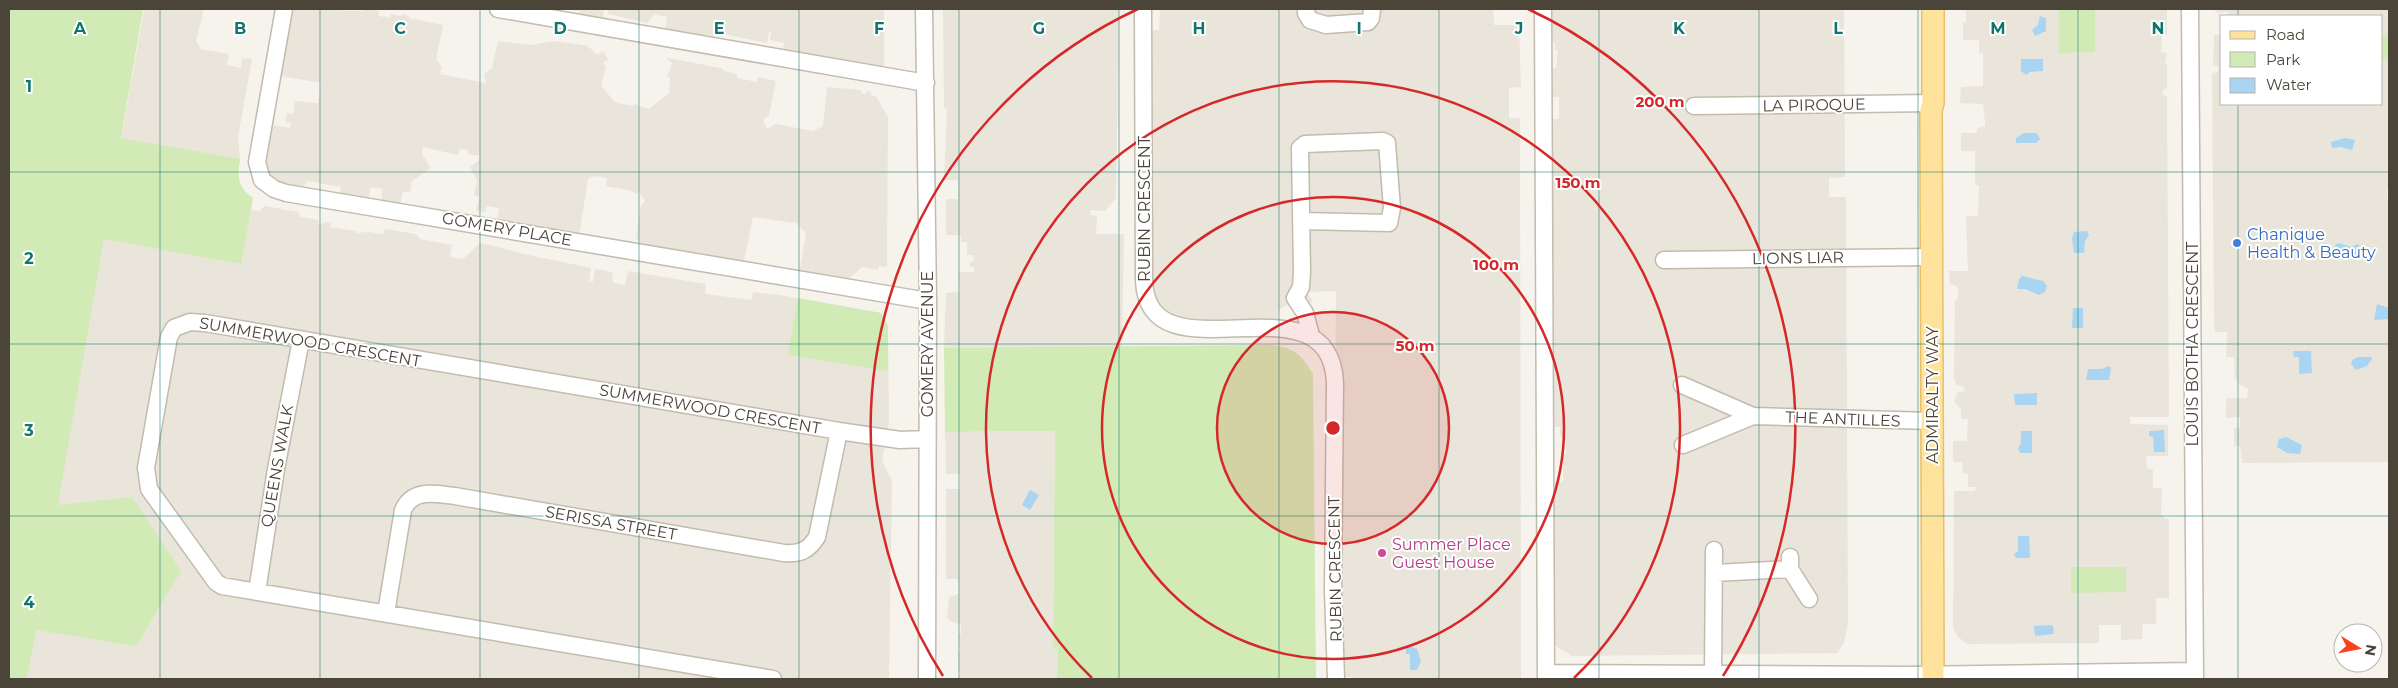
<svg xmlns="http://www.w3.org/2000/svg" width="2398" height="688" font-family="Montserrat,sans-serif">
  <rect width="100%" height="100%" fill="#f6f3ec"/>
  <path fill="#eae5da" d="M144,9H204L196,41L201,49L229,54L227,65L241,68L242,58L252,59L238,137L240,159L237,177L245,193L253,198L251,210L259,211L265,206L298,212L301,217L318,220V224L323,225L324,222L331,223L330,227L356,231V233L368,232L383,234L385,229L416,234L420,239L452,245L450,257L463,259L480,243L499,247L524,254L591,268L589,281L593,282L595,269L612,272L613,283L625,285L628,271L706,284L705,293L713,295L752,300L753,292L780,295L881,313L888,326L889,422L882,460L892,481L889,679H27Z
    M289,9L363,11L367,9L379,11V16L390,18L391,14L401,16V14L409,16V18L443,25L436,59L442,67L440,74L486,83L484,74L492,68L498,41L530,45L555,41L588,46L597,55L603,51L608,59L603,63L606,67L601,86L616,103L634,106V104L649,109L669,93L670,78L667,77L672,63L666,59L668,58L721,68L724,71L737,74V78L757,82L758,77L776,81L769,115L763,120L767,129L775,124L813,131L823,126L827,87L861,90V93L866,94L867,91L871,92V95L876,96L888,117L887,267L879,266L878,270L862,267L845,282L799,274L806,233L794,221V223L753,217L744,261L690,251L685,254L645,247L636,238L641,205L645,201L639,192L635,194L633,191L606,186L607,178L594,176L588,179L579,236L497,220L499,208L487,206L485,212L476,211L479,197L474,196L477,180L470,167L479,160L480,156L468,154V150L460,149L458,155L423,147L422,154L431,168L412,181L410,193L403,191L400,205L381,201L383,189L371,187L368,201L357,199V195L355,197L340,194L341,187L307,181L302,189L268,184L259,170L267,124L290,128L291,123L285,122L287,113L293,114L295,101L318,103L321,83L281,76L277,70Z
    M580,9H604L602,22L578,18Z
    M609,9H884V67L783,50L784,43L770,40L771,32H769L767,43L723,34L721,36L678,33L665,31L667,17L654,14L648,23L608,14Z
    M943,9H1119L1116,198L1105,211L1091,210L1090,215L1097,216L1096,234H1124L1122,347L944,348L946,293L960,292L958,272H974V267H970L969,264L974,260V255H967V242H961V235H946V199H958V180H944L947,109L944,108Z
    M1160,9H1493L1494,25H1519L1521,87L1509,88V118H1520L1521,679H1354L1353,677H1333L1336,291L1309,292L1307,293L1313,301L1304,307L1297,297L1278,311V321L1182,320L1148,301L1147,30H1159Z
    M1545,9H1844L1845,177L1829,178V197H1846L1848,623L1844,643L1837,653L1572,656L1549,642L1547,483L1563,482V454H1566V442L1560,435V427H1548L1546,125L1552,119H1559V97H1546L1547,69L1556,68L1558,51L1555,50V43H1545Z
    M1966,9H2167V35H2162L2161,52L2167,53L2165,64H2167V88L2163,90L2162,94L2167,97L2169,417H2130V424L2168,425V456H2146L2147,468L2153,470V488H2162L2161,514L2164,518L2169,519V598H2156V624H2143L2142,639L2121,640V625H2099V643L1967,644L1957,636L1953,628L1954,491H1975L1976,487H1968V474L1962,473L1963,462H1954L1953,459V441H1967L1968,419H1961V410L1954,401L1958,392L1965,391L1964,387L1956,385L1954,378L1955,300L1958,298V287L1950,284L1949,271H1968L1966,216H1978L1979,185H1975V151H1961V133H1977V128L1985,126V122L1983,104L1960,103L1961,87L1983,86V53H1979V40H1963V22H1966Z
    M2213,9H2389V189H2387V198L2389,199V462L2242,463L2240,446H2234V428L2240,427V417L2226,418V405L2227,398H2247L2248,389L2239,384L2235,378L2234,357H2226L2227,332H2215L2214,327L2212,73L2218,72V66H2213L2214,35H2222V104H2382V16H2228L2227,12L2217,13Z
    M1055,431L1053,647H1058L1057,679H958L960,674V671H958V653L960,652L958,634H961V625L950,621L947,617L949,597L959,594L958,579H946V489H960V474H946L945,432Z"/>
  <path fill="#d2eab5" d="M9,9H143L121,138L240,159C237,177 237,187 253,198L241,264L104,239L58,505L132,497L181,571L136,646L36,630L27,679H9Z
    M2059,9H2095V52L2059,53Z
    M2382,35H2389V60H2382Z
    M798,298L881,313L888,326V371L788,355Z
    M1271,345C1295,348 1301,354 1313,374L1316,679H1057L1058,647H1053L1055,431L945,432L944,348Z
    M2071,567H2126V592L2071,593Z"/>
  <path fill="#a9d4f2" d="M2040,16L2046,18V31L2035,36L2032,30L2038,25Z
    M2021,59H2043V71L2030,72L2026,75L2021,71Z
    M2024,133H2037L2040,139L2036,143H2016V138Z
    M2345,138L2355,140L2352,150L2341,147L2332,148L2331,142Z
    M2087,231L2089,235L2085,241L2084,253H2074L2072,238L2074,232Z
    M2339,243L2351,247L2358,244L2360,247L2357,255L2351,259L2336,253L2335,245Z
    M2022,276L2043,281L2047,286L2045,292L2039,295L2025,289H2017L2019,279Z
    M2377,304L2389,308V319L2374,320Z
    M2073,308H2083V328H2072Z
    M2293,351H2311L2312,373L2299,374V357H2294Z
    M2358,357H2371L2372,359L2367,366L2356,370L2351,364L2352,360Z
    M2108,366L2111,368L2109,380H2086L2088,369H2102Z
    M2037,393V405H2015L2014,394Z
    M2164,430L2165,452H2154L2153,437L2149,436V431Z
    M2021,431H2032V453H2020L2018,448L2021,443Z
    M2286,437L2302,445L2300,454L2287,453L2277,447L2279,439Z
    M1030,490L1039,495L1030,510L1022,505Z
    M2018,536H2029L2030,558H2016L2014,554L2018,551Z
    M2050,625L2053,626L2054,634L2035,636L2034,626Z
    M1412,647L1417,649L1421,661L1417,670H1410V654H1406V648Z"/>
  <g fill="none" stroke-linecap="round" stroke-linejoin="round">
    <defs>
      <path id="minor" d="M284,9L257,162L262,180L274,189L286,193L928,301
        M498,9L926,83
        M924,9L928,301L927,679
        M1143,9L1144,281C1149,385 1330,269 1335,383L1333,591L1336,679
        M1306,9V13L1310,20L1326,25L1368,22L1371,18L1372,9
        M1543,9L1546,679
        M2190,9L2195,679
        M1694,106L1933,103
        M1302,221L1389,223L1392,208L1387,143L1383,141L1305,144L1300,148L1302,272L1301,287L1295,298L1305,313L1311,335
        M1664,260L1932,257
        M1682,385L1753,416L1932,421
        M1683,445L1753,416
        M1790,569L1809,599
        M1715,573L1790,569V557
        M257,592L276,469L301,340
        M386,613L403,510C413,488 435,494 455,496L784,553C800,554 808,551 817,537L839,431
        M1546,673L1909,675L2195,671
        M1713,674L1714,550
        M773,679L222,586L216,582L149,489L146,468L169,337L174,328L190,322L205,323L839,431L900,440L927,439"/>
      <path id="major" d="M1933,9V103L1931,110L1933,679"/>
    </defs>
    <use href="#minor" stroke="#c2bbae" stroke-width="19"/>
    <use href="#major" stroke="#e6c16a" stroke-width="24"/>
    <use href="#minor" stroke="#fff" stroke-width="16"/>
    <use href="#major" stroke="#ffe39c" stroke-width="21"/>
  </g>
  <path fill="none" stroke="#0f766e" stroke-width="1" stroke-opacity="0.55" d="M160,9V679M320,9V679M480,9V679M639,9V679M799,9V679M959,9V679M1119,9V679M1279,9V679M1439,9V679M1599,9V679M1759,9V679M1918,9V679M2078,9V679M2238,9V16M2238,104V679M9,172H2389M9,344H2389M9,516H2389"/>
  <circle cx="1333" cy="428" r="116" fill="#d62828" fill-opacity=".12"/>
  <g fill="none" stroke="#d62828" stroke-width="2.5">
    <circle cx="1333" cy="428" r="116"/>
    <circle cx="1333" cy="428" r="231"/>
    <path d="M1092 678A347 347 0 1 1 1574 678"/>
    <path d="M943 676A462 462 0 0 1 1138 9M1528 9A462 462 0 0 1 1723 676"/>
  </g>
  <circle fill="#3f7fe0" stroke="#fff" stroke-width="2" cx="2237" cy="243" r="5"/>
  <circle fill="#d1479c" stroke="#fff" stroke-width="2" cx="1382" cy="553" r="5"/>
  <g text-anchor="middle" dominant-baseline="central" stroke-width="4" stroke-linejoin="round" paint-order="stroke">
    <g font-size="16" fill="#4b4439" stroke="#fff">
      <text transform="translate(1814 105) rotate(-1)">LA PIROQUE</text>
      <text transform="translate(1144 209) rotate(-90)">RUBIN CRESCENT</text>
      <text transform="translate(507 229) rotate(10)">GOMERY PLACE</text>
      <text transform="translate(1798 258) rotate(-1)">LIONS LIAR</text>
      <text transform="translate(310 342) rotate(10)">SUMMERWOOD CRESCENT</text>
      <text transform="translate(927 344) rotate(-90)">GOMERY AVENUE</text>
      <text transform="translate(2192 344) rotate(-90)">LOUIS BOTHA CRESCENT</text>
      <text transform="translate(1932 395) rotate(-90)">ADMIRALTY WAY</text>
      <text transform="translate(710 409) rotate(10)">SUMMERWOOD CRESCENT</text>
      <text transform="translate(1843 419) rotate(2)">THE ANTILLES</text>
      <text transform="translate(277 466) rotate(-80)">QUEENS WALK</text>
      <text transform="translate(611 523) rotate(10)">SERISSA STREET</text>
      <text transform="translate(1335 569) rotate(-91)">RUBIN CRESCENT</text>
    </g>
    <g font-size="16" fill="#366cbe" stroke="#fff" text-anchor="start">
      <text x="2247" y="234">Chanique<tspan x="2247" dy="18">Health &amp; Beauty</tspan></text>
    </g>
    <g font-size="16" fill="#b23c85" stroke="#fff" text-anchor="start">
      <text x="1392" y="544">Summer Place<tspan x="1392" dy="18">Guest House</tspan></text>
    </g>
  </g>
  <g font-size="16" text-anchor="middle" font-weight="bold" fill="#0f766e" stroke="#fff" stroke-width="4" stroke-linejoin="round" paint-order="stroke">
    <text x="80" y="34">A</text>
    <text x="240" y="34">B</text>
    <text x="400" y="34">C</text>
    <text x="560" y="34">D</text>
    <text x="719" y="34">E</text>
    <text x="879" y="34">F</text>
    <text x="1039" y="34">G</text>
    <text x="1199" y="34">H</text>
    <text x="1359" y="34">I</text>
    <text x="1519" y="34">J</text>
    <text x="1679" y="34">K</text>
    <text x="1838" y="34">L</text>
    <text x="1998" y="34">M</text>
    <text x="2158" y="34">N</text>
    <text x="29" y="92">1</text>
    <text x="29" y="264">2</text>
    <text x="29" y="436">3</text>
    <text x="29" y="608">4</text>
  </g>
  <circle cx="1333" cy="428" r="8" fill="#d62828" stroke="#fff" stroke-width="2.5"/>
  <g font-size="15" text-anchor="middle" font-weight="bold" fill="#d62828" stroke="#fff" stroke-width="4" stroke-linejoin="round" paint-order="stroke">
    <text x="1660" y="107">200 m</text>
    <text x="1578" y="188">150 m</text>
    <text x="1496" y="270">100 m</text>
    <text x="1415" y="351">50 m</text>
  </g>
  <rect width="2398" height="688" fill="none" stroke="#4b4439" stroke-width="20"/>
  <rect x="2220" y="15" width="162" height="90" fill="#ffffff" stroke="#b7b4b0"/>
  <rect x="2230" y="31" width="25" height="8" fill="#ffe39c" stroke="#b7b4b0"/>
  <text x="2266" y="40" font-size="15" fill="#4b4439">Road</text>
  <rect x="2230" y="52" width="25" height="15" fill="#d2eab5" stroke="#b7b4b0"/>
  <text x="2266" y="65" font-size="15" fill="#4b4439">Park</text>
  <rect x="2230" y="78" width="25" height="15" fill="#a9d4f2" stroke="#b7b4b0"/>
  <text x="2266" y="90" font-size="15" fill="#4b4439">Water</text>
  <g transform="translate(2358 648) rotate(100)"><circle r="24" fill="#ffffff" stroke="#b7b4b0"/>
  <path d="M0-4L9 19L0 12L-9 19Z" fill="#fc3f1d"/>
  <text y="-8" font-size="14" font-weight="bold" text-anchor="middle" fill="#4b4439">N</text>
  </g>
</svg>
